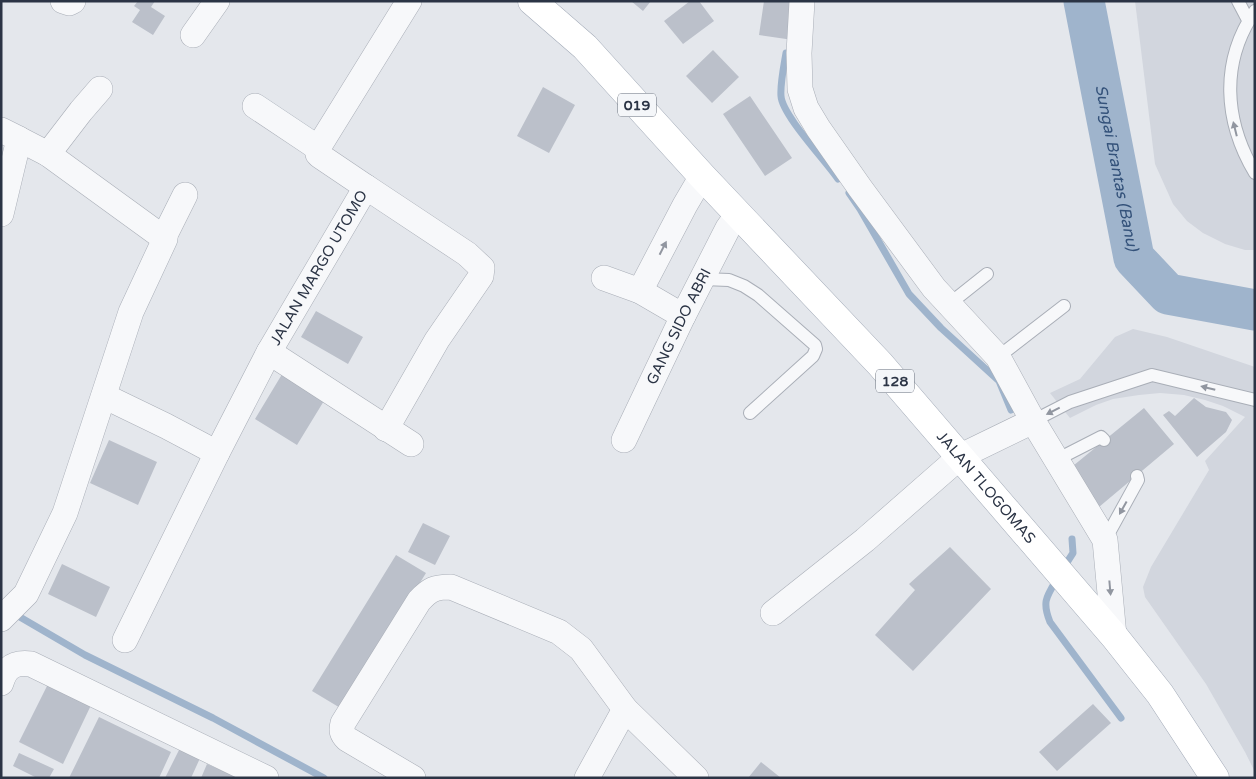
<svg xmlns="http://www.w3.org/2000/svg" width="1256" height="779" font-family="'Varela Round',sans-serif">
  <rect width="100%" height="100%" fill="#e4e7ec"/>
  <path fill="#d2d6de" d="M1135,1H1255V250H1245L1225,244L1203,233L1187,221L1173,204L1155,164Z
    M1133,329L1167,337L1255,367V772L1245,752L1206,684L1145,597L1143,587L1151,567L1209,470L1205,461L1245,417L1223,406L1205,400L1184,395L1160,393L1139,395L1113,399L1096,405L1070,418L1050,393L1080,379L1115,337Z"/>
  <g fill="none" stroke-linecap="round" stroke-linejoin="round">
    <path stroke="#9fb4cc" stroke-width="7" d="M786,53C784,65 780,84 781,96C782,115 826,161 838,179
      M849,193L860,209L909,294L941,328L999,381L1011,410
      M1064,567L1073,553L1072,539
      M1057,579C1046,597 1042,602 1050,622L1121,718
      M13,613L85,655L213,718L324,778"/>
    <path stroke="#9fb4cc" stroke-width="41" id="s1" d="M1084,1L1134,258L1168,294L1255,310"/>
  </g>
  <path fill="#bbc0ca" d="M138,1H155L151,7L165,16L153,35L132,22L140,10L134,6Z
    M631,1H651L643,11Z
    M690,1H699L714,21L683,44L664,21Z
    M764,1H785L799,3L793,40L759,35Z
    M713,50L739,77L712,103L686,76Z
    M543,87L575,105L549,153L517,136Z
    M750,96L792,158L765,176L723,114Z
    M316,311L363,337L348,364L301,337Z
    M287,366L330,391L297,445L255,419Z
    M1194,398L1206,407L1226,412L1232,420L1226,432L1197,457L1163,415L1169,411L1175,416Z
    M1144,408L1174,444L1099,507L1068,470Z
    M109,440L157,462L138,505L90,483Z
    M423,523L450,536L435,565L408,552Z
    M950,547L991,589L913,671L875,635L915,590L909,584Z
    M396,555L426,573L342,709L312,691Z
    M62,564L110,587L96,617L48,594Z
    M50,680L93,701L63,764L19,742Z
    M1093,704L1111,723L1057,771L1039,752Z
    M99,717L171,752L159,778H69Z
    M181,746L201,756L191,778H165Z
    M19,753L54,769L49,778H37L13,766Z
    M761,762L781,778H748Z
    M207,764L239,778H201Z"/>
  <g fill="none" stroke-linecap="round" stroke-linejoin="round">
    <defs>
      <path id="service" d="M1238,1L1248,20
        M1255,11C1220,62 1224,121 1255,173
        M703,279L729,280L744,286L758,295L815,345L816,349L813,356L750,413
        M948,305L987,274
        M998,357L1064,306
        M1033,421L1070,402L1152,375L1255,400
        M1056,460L1101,437L1104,440
        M1105,540L1138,480L1137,476"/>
      <g id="minor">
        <path d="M63,1L69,3L73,1"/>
        <path d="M802,1L799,53L800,89L806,108L818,128L860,188L934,288L998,357L1033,421L1105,540L1114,636"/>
        <path d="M193,35L217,1"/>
        <path d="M255,106L318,148"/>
        <path d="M1,130L19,139L1,214"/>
        <path d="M48,154L81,111L100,89"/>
        <path d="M366,187L467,254L482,268L481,276L437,340L386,429"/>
        <path d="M164,237L185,195"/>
        <path d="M604,278L640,291L683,316"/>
        <path d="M640,291L685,205L702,176"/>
        <path d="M269,352L411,444"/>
        <path d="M104,396L166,426L217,453"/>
        <path id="s2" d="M624,440L683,316L728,228L738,214"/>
        <path d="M773,613L865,540L961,456L1033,421"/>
        <path d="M1,619L26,594L65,513L131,312L165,239L48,154L19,139"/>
        <path id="s3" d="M125,640L217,453L269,352L366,187L320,156L318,154V148L409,1"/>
        <path d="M1,683C6,666 15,662 31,664L266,778"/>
        <path d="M413,778L347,739C342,734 341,731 343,723L419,601C430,589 435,587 451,587L559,632L581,649L625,709L696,778"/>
        <path d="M587,778L625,709"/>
      </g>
      <g id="primary">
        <path id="s4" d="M532,1L585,47L702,176L880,364L1114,636L1160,694L1215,778"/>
      </g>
    </defs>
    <use href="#service" stroke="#a9aeb7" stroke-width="14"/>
    <use href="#minor" stroke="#a9aeb7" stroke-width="26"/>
    <use href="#primary" stroke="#a3abb8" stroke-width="29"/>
    <use href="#service" stroke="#f7f8fa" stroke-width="12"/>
    <use href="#minor" stroke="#f7f8fa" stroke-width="25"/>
    <use href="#primary" stroke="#fff" stroke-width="28"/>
  </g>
  <defs><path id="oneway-solid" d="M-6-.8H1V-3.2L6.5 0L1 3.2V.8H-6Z" transform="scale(1.25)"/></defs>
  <g fill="#9196a0">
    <use href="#oneway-solid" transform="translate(1235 129) rotate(-104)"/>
    <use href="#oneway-solid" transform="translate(663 248) rotate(-63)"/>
    <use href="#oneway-solid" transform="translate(1208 388) rotate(-166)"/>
    <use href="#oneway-solid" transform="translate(1053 411) rotate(153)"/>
    <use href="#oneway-solid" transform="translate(1123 508) rotate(119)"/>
    <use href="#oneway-solid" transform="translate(1110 588) rotate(85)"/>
  </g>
  <g text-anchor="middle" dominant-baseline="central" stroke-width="4.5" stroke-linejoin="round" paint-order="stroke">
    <g fill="#f4f6f9" stroke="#676e7b" stroke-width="1">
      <rect x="618" y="93.5" width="38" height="23" rx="4"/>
      <rect x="876" y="369.5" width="38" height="23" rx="4"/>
    </g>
    <g font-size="14" font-weight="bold" fill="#2b3445">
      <text x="637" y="105">019</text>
      <text x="895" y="381">128</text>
    </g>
    <g font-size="15" fill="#2b3445" stroke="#f4f6f9">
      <text stroke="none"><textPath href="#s3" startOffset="420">JALAN MARGO UTOMO</textPath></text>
      <text stroke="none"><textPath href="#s2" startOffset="126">GANG SIDO ABRI</textPath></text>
      <text stroke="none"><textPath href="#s4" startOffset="666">JALAN TLOGOMAS</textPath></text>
    </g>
    <g font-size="16" font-style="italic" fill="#34527a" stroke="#f4f6f9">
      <text stroke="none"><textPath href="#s1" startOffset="170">Sungai Brantas (Banu)</textPath></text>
    </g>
  </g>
  <rect width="1256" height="779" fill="none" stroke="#2b3445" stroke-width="5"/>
</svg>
